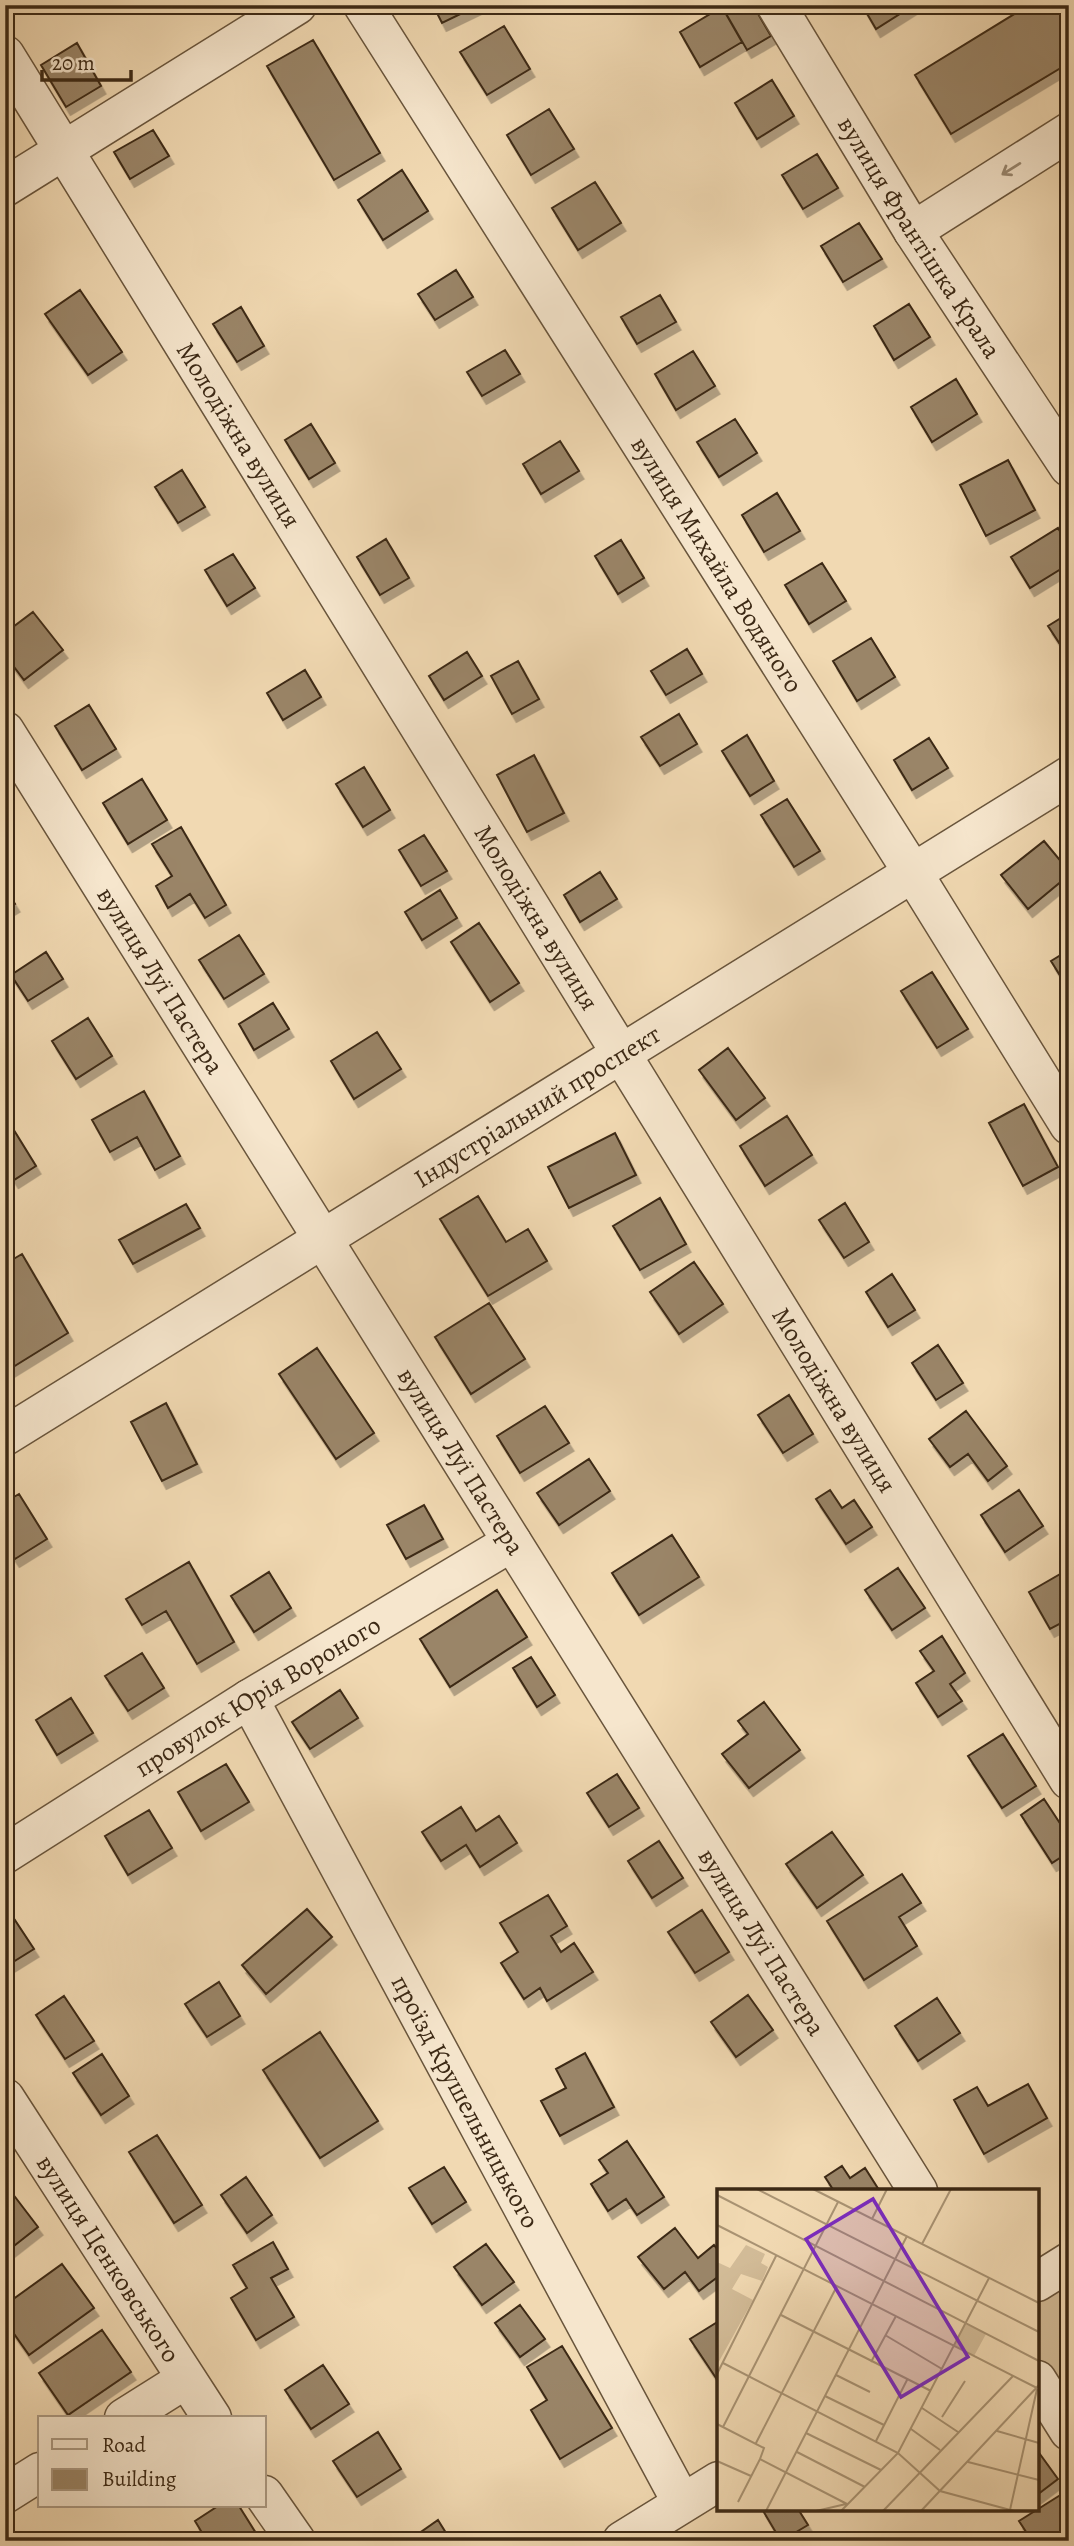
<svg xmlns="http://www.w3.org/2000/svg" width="1074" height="2546" font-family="Alegreya,serif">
  <defs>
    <filter id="shadow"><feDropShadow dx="4.5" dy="8" stdDeviation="0" flood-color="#0004"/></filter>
  </defs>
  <rect width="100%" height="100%" fill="#f1d9b2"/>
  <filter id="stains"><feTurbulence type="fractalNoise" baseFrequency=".00286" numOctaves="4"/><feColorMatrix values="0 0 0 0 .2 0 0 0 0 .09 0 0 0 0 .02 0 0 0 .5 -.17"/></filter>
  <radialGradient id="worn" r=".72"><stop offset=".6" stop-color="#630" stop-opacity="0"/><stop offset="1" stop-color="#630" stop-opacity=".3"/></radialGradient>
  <path fill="#d2bb97" stroke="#877256" stroke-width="2" d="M1069,2262V2431L1037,2380V2281Z"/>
  <path fill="#9a8567" stroke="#3c2915" stroke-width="2" filter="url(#shadow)" d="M433,5H479L442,23Z
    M721,5H753L771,36L747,50Z
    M862,5H914L876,29Z
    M1029,5H1069V63L951,134L915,75Z
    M722,7L742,42L700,67L680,32Z
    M504,26L530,69L487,95L460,52Z
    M313,40L380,153L334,180L267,66Z
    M77,43L101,86L66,107L41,65Z
    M772,80L794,116L757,139L735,103Z
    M549,109L574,149L531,175L507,135Z
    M153,130L169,156L130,179L114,152Z
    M817,154L838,188L803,209L782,175Z
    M402,170L428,211L383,240L358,200Z
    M595,182L621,223L578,250L552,208Z
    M859,223L882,259L843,282L821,246Z
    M456,270L473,297L435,320L418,294Z
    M80,290L122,352L88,375L45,314Z
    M660,295L676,322L637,344L621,317Z
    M909,304L930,337L894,360L874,326Z
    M241,307L264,346L237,362L213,324Z
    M505,350L520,374L482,396L467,372Z
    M693,351L715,386L676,410L655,374Z
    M956,379L977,414L932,442L911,407Z
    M735,419L757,453L719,477L697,442Z
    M311,424L335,463L309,479L285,440Z
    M560,441L579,471L541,494L523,464Z
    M1008,460L1035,510L986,536L960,485Z
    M182,470L205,507L178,523L155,487Z
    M777,493L800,531L764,552L742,515Z
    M1058,528L1069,546V564L1030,588L1011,557Z
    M386,539L409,578L380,595L357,557Z
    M621,540L644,578L618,594L595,556Z
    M233,554L255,588L227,606L205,570Z
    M822,563L846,601L809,624L785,585Z
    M33,612L63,650L24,680L5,655V633Z
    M1069,613V658L1048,626Z
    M871,638L895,677L857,701L833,661Z
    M687,649L702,674L666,695L651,671Z
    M467,652L482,676L444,700L429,676Z
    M518,661L539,699L512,714L491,676Z
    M305,670L321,697L283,720L267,693Z
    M89,705L116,749L82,770L55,726Z
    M679,714L697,744L660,766L641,737Z
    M747,735L774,781L750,796L722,751Z
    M929,738L948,768L912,790L894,760Z
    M534,755L564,813L527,832L497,775Z
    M364,767L390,810L363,827L336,784Z
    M142,779L167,820L128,844L103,803Z
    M787,799L820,851L794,867L761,815Z
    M181,827L226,905L205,918L190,894L168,908L156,886L172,876L152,844Z
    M424,835L447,871L421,886L399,850Z
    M1044,841L1069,871V875L1028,909L1001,875Z
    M600,872L617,899L580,922L564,895Z
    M5,888L15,904L5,910Z
    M440,890L457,918L422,940L405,912Z
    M479,923L519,983L490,1002L451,942Z
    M239,935L264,974L224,999L199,960Z
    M1069,950V990L1051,961Z
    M46,952L63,979L28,1001L11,975Z
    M932,972L968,1029L937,1048L901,991Z
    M273,1003L289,1029L254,1050L239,1024Z
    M88,1018L112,1056L76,1079L52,1041Z
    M377,1032L401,1069L354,1099L331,1061Z
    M728,1048L765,1098L736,1120L699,1070Z
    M144,1091L180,1156L155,1170L137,1137L110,1152L92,1120Z
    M1024,1104L1058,1167L1023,1186L989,1123Z
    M787,1116L812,1155L765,1186L740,1146Z
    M12,1127L36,1166L14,1180L5,1166V1131Z
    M615,1133L636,1175L569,1208L548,1167Z
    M478,1196L506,1242L528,1229L547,1261L488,1296L440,1219Z
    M660,1198L686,1244L640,1270L613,1226Z
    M845,1203L869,1242L844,1258L819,1220Z
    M186,1204L200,1228L133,1264L119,1240Z
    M22,1254L68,1333L5,1372V1264Z
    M694,1262L723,1304L679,1334L650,1292Z
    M892,1274L915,1310L888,1327L866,1292Z
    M489,1303L525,1359L471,1394L435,1337Z
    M938,1345L963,1383L936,1400L912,1363Z
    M317,1348L374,1433L336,1459L279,1374Z
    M789,1395L813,1434L783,1453L758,1415Z
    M166,1403L197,1464L162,1481L131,1422Z
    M545,1406L569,1443L520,1473L497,1436Z
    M966,1411L1007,1466L988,1481L968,1454L950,1467L929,1439Z
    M589,1459L610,1491L559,1525L537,1493Z
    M830,1490L842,1508L854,1500L872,1527L846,1544L816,1499Z
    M1019,1490L1043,1526L1005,1552L981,1515Z
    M19,1494L47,1539L15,1559L5,1544V1502Z
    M424,1505L443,1539L406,1559L387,1525Z
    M672,1535L699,1577L639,1615L612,1573Z
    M189,1562L234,1642L197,1664L166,1611L142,1625L126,1599Z
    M898,1568L925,1608L892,1630L865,1590Z
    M1069,1569V1619L1050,1629L1029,1592Z
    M269,1572L291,1608L254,1632L231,1596Z
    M497,1590L527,1637L450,1687L420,1639Z
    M942,1636L965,1673L950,1684L962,1701L938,1717L916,1683L934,1671L920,1651Z
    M142,1653L164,1688L128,1711L105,1676Z
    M531,1657L555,1695L537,1707L513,1668Z
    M340,1690L358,1718L310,1749L292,1722Z
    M71,1698L93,1733L57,1755L36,1720Z
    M764,1702L800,1750L749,1788L722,1754L748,1734L738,1721Z
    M1003,1734L1036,1786L1002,1808L968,1756Z
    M226,1764L249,1802L201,1831L178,1792Z
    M617,1774L639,1808L609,1827L587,1793Z
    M1044,1799L1069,1837V1852L1052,1863L1021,1815Z
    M461,1807L476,1831L499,1816L517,1843L480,1867L466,1845L441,1861L422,1832Z
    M149,1810L172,1848L128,1875L105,1836Z
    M832,1832L863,1875L817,1908L786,1864Z
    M659,1841L683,1878L652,1898L628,1861Z
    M902,1874L921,1903L899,1917L917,1946L864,1980L827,1921Z
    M548,1895L567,1926L551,1936L561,1952L574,1943L593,1972L547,2001L540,1988L524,1999L501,1963L518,1952L500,1923Z
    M5,1905L34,1949L5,1967Z
    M307,1909L332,1937L266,1994L242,1965Z
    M702,1910L729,1952L695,1973L668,1932Z
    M219,1982L240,2016L207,2037L185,2004Z
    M748,1995L773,2030L736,2057L711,2022Z
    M64,1996L94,2041L65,2059L36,2015Z
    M937,1998L960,2033L918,2061L895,2026Z
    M320,2032L378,2121L320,2158L263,2070Z
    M585,2053L614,2107L560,2136L541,2101L566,2088L556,2069Z
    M102,2054L129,2096L101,2115L73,2073Z
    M1028,2084L1047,2118L984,2154L954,2100L977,2087L988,2106Z
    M157,2135L202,2205L174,2223L129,2152Z
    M627,2141L664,2197L637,2215L626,2199L608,2211L591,2184L608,2173L599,2160Z
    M842,2166L850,2178L865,2168L879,2190L834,2191L825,2177Z
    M444,2167L466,2202L432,2224L409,2188Z
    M246,2177L272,2215L247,2233L221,2195Z
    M9,2189L38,2227L5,2253V2192Z
    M675,2228L698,2258L714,2245L719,2251V2276L699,2291L685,2272L664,2289L638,2257Z
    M273,2242L288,2269L271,2278L294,2317L256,2340L231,2298L247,2288L233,2265Z
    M486,2244L514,2282L482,2305L454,2267Z
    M62,2264L94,2308L29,2355L5,2321V2305Z
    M520,2305L545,2339L520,2357L495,2323Z
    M719,2321V2380L718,2381L690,2339Z
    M102,2330L131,2372L68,2415L39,2373Z
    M562,2346L612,2428L560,2459L531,2410L547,2400L527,2367Z
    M323,2365L349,2404L311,2429L285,2390Z
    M378,2432L401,2469L357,2497L333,2461Z
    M1037,2450L1058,2479L1037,2495Z
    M1062,2494L1069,2504V2541H1032L1019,2521Z
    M218,2506H239L261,2541H207L195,2521Z
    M762,2509H798L808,2525L781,2541Z
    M438,2520L451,2541H408Z"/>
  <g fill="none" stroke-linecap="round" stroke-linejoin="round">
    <defs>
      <g id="minor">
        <path id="s1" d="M363,5L913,873L1069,1125"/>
        <path id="s2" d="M776,5L913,231L1069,467"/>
        <path id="s3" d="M5,55L1069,1780"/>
        <path d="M5,187L297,5"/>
        <path d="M913,231L1069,132"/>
        <path id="s4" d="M5,731L918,2191"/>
        <path id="s5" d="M5,1436L1069,776"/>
        <path id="s6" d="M249,1699L682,2503"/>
        <path id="s7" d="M5,1854L249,1699L512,1542"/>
        <path id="s8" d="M5,2098L212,2418"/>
        <path d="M1037,2282L1069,2262"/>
        <path d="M1037,2380L1069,2431"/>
        <path d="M124,2418L186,2379"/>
        <path d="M5,2494L40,2472"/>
        <path d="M264,2495L296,2541"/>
        <path d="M622,2541L719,2481"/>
      </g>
    </defs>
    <use href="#minor" stroke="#69553c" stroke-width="41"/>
    <use href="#minor" stroke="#f6e6cd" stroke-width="38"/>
  </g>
  <defs><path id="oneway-shaft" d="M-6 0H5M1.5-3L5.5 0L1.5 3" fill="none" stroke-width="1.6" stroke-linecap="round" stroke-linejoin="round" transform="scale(1.75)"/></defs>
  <use stroke="#998871" href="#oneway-shaft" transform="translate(1011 169) rotate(148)"/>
  <g text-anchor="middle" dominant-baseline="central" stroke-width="5" stroke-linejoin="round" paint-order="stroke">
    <g font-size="26" fill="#3c2915" stroke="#f6e6cd">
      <text stroke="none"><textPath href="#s2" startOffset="273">вулиця Франтішка Крала</textPath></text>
      <text stroke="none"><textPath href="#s3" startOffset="446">Молодіжна вулиця</textPath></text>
      <text stroke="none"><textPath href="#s1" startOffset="662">вулиця Михайла Водяного</textPath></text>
      <text stroke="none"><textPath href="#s3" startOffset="1013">Молодіжна вулиця</textPath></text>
      <text stroke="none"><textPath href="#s4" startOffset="294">вулиця Луї Пастера</textPath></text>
      <text stroke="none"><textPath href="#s5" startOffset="626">Індустріальний проспект</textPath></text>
      <text stroke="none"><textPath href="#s3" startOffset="1580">Молодіжна вулиця</textPath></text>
      <text stroke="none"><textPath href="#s4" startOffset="861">вулиця Луї Пастера</textPath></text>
      <text stroke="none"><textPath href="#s7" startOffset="298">провулок Юрія Вороного</textPath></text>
      <text stroke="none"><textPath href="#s4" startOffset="1428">вулиця Луї Пастера</textPath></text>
      <text stroke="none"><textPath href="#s6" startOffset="457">проїзд Крушельницького</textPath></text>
      <text stroke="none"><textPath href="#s8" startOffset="191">вулиця Ценковського</textPath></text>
    </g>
  </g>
  <g transform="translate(717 2189)">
    <rect width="322" height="322" fill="#f1d9b2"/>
    <path d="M29,56L48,65L44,74L51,78L45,92L24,85L15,100L36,111L0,176V73L13,79ZM248,135L269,145L257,167L237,156Z" fill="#d2bb97"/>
    <path fill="none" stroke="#a99373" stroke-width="2" d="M40,0L322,143M96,0L322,114M0,6L322,172M155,30L170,0M0,36L320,199M205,55L234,0M64,126L214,202M168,146L225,180M154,173L179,127M6,174L181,264L223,302L297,322M0,185L59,67M119,186L153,203M108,207L167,236M205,219L241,243M225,228L248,192M0,235L47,259L43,270M6,238L121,13M194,240L223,261M280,242L322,254M89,244L164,281M159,252L190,191M39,254L120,97M80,263L148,298M0,272L34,287M251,273L322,291M21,313L43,270L130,315M293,321L320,200M49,322L190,47M99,322L129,315M124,322L181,264L272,89M166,322L296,187M204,322L322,196"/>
    <path fill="#7b2cbf" fill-opacity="0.15" stroke="#7b2cbf" stroke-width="3.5" d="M156,10L251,168L184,208L89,50Z"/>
    <rect width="322" height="322" fill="none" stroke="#3c2915" stroke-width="3.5"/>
  </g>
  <rect width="1074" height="2546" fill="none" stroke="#f1d9b2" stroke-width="28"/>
  <rect x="7" y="7" width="1060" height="2532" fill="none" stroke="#3c2915" stroke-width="3.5"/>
  <rect x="14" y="14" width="1046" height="2518" fill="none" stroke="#3c2915" stroke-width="2"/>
  <rect x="38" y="2416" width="228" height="91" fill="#f6e6cd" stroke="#ac9a83" stroke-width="2"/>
  <rect x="52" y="2439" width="35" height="10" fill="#f6e6cd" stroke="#ac9a83" stroke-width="2"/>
  <text x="102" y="2452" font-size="21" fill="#3c2915">Road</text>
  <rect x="52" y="2469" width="35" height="21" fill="#9a8567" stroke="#ac9a83" stroke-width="2"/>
  <text x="102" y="2486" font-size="21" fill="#3c2915">Building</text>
  <path d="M42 70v10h89v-10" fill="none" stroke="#3c2915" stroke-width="3.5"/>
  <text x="52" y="70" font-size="21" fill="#3c2915" stroke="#f6e6cd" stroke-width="5" paint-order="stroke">20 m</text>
  <rect width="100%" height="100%" filter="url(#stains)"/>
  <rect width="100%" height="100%" fill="url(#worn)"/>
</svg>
